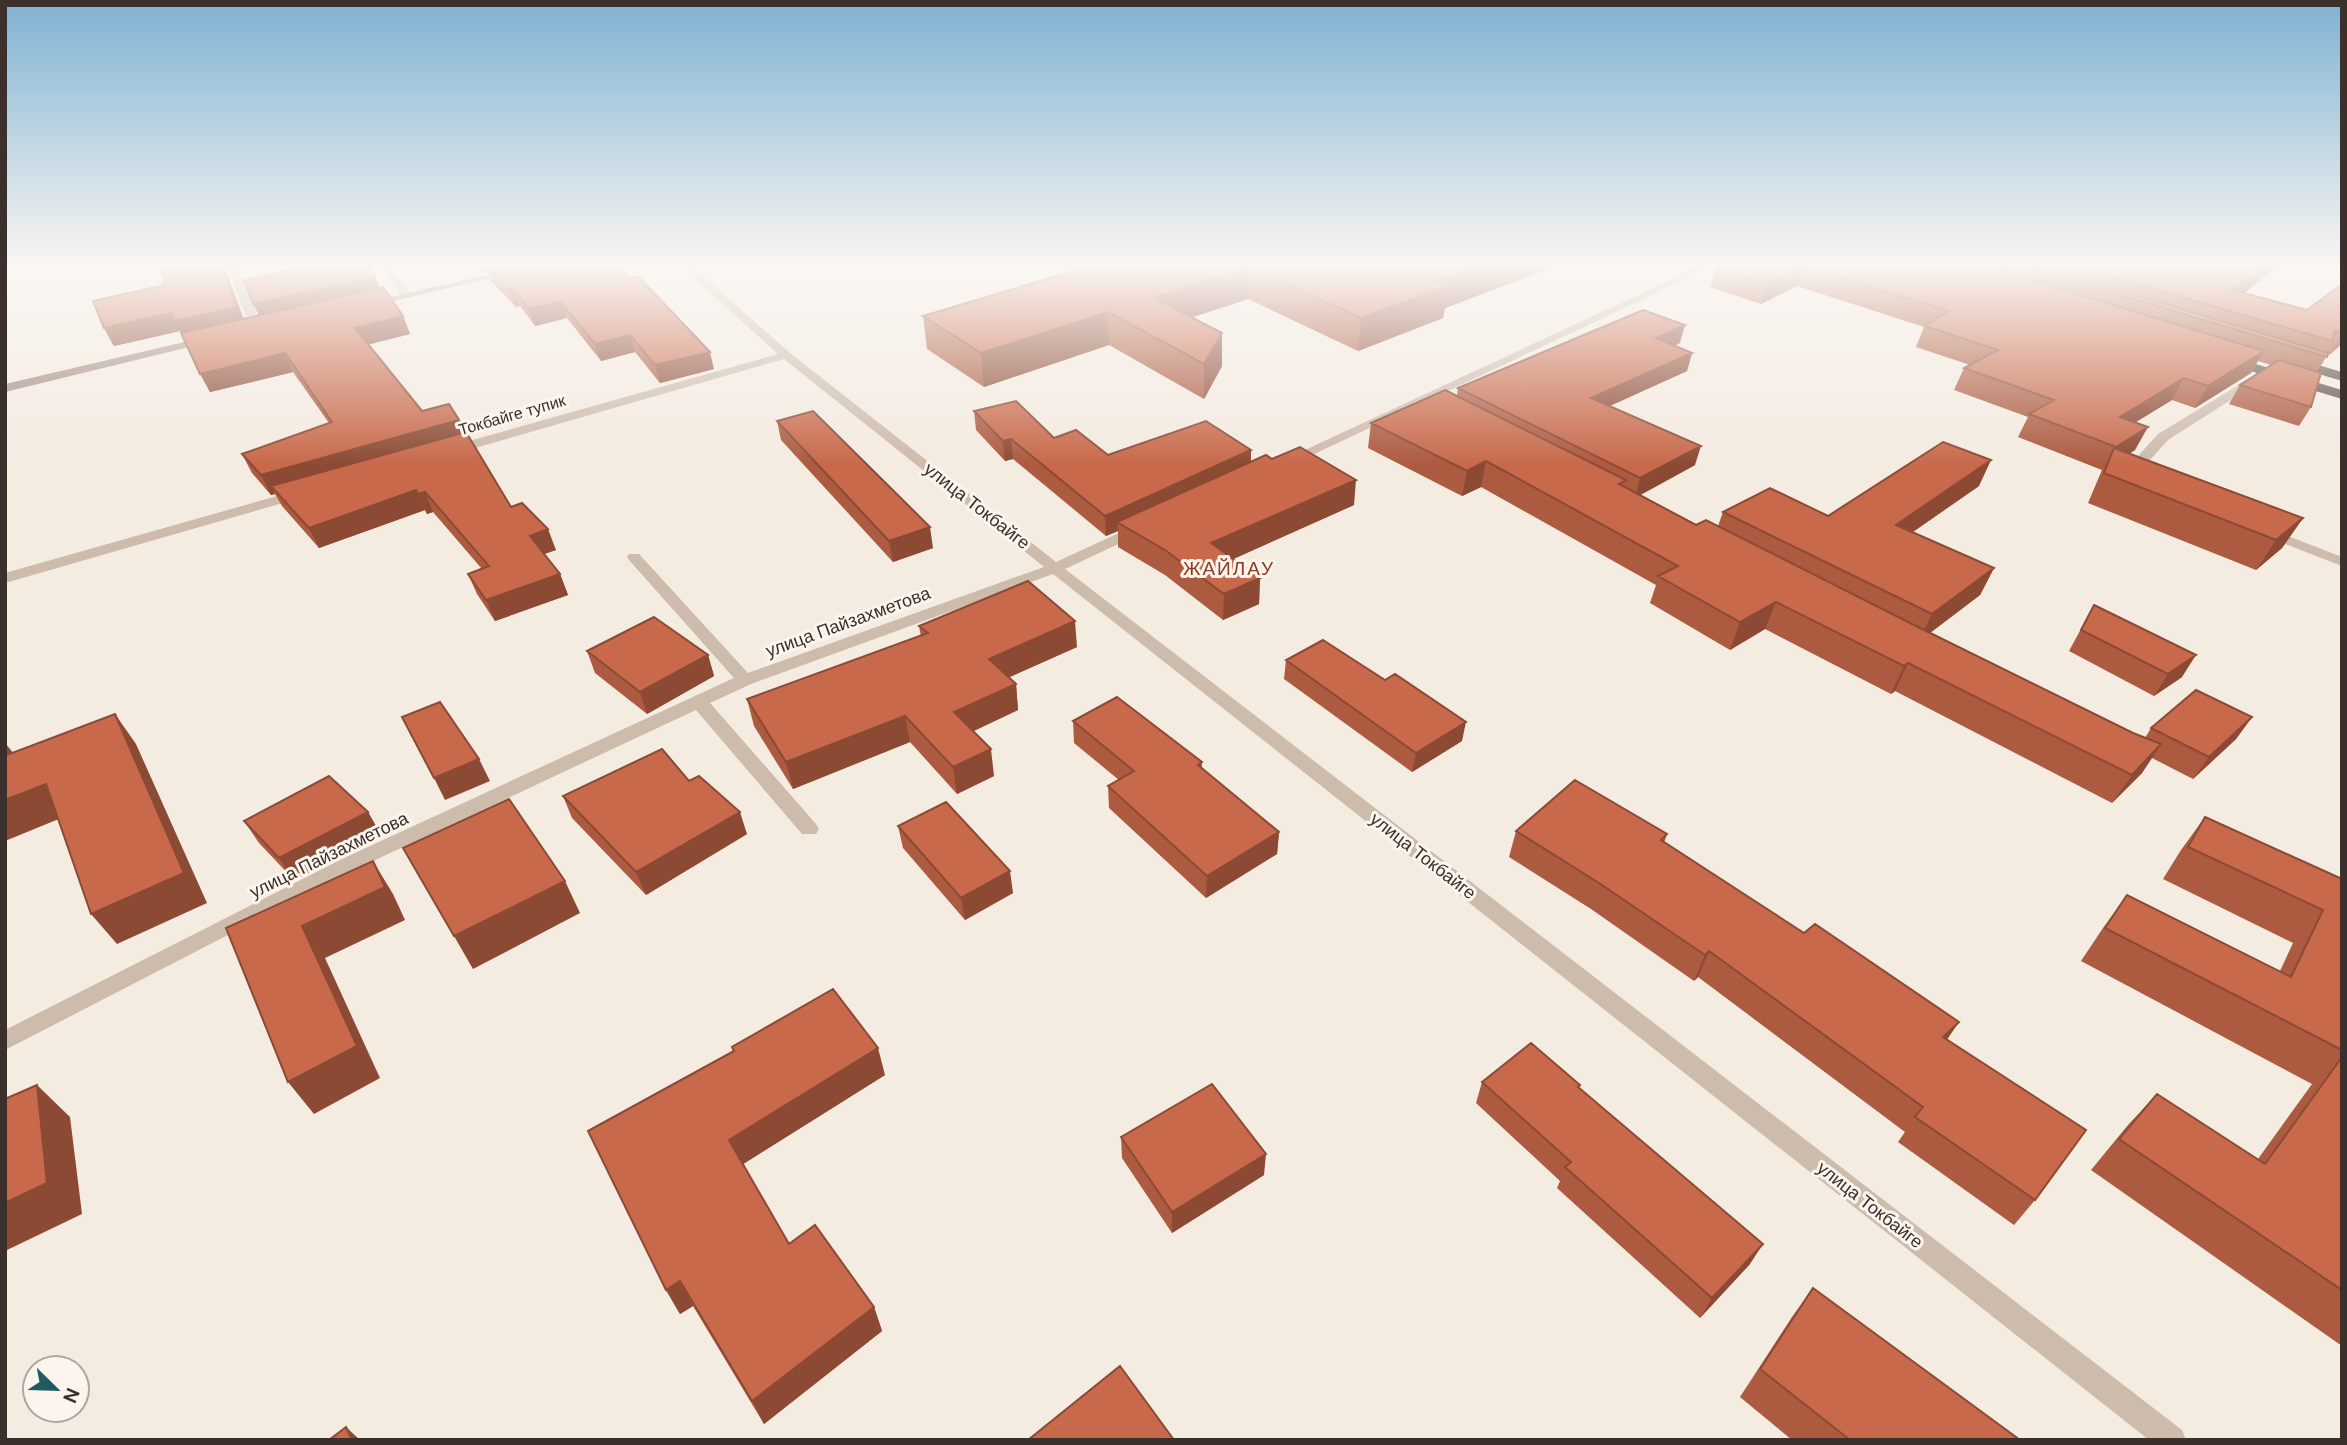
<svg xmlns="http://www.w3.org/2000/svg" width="2347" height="1445" font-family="'DM Sans',sans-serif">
  <rect width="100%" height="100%" fill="#f4ebe1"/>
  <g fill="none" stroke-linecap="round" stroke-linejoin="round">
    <path fill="#cdbbac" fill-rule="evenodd" d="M376,263H386L411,293V297H403Z"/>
    <path fill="#cdbbac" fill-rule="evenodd" d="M226,263H236L262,328L260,330L250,328Z
      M677,263H688L790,353L1056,562L1134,526H1144L1146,529L1144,532L1065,569L2182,1430L2186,1440H2149L1053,574L751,684L710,703L816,824L819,829L816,834H802L696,710L358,868L5,1050V1030L344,858L734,678L629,560L627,557L629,554H639L748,673L1044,567L784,359L458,453H448V447L778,354Z
      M1707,263H1720L1291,465L1286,466L1279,462Z
      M2255,375L2261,379L2259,382L2168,440L2140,471L2144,475L2142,478H2132L2127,474V468L2158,434Z
      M302,489L309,493L307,496L5,583V573Z
      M2267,528L2342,557V566L2262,535L2260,532L2262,529Z"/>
    <path fill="#a18a7d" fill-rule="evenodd" d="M536,263H555L367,307L362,304Z
      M210,336L214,337V341L5,392V384Z"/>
    <path fill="#5c4a42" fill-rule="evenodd" d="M2229,356L2342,390V399L2224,363L2222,360Z
      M2294,358L2342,372V381L2289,365V359Z"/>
  </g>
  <path fill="#ac5a40" d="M474,263H612L714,369L660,383L635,352L601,361L567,318L535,326L520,306L516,307L491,281L487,271L483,272Z
    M1167,263H1547L1545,270L1445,308L1443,318L1358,351L1248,299L1192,317L1222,333V366L1204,399L1109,345L984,387L927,349L923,316L1157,266Z
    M1724,263H2149L2173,270L2200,265L2203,263H2282L2244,293L2307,310L2342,284V344L2329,355L2328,354L2317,372L2311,407L2299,426L2229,404L2240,385L2271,365L2258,361L2251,373L2195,408L2172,400L2136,422L2135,450L2130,453L2303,518L2282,548L2256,570L2088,503L2102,470L2018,437L2028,417L1954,390L1964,368L1970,365L1916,347L1924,327L1797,286L1761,304L1710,287L1716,267Z
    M380,288L403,316L410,334L368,344L422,411L459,420L464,432L511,507L556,550L544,554L560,574L568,595L495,621L477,594L468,574L482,569L433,512L427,514L425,510L319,548L282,506L275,494L271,495L252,473L242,454L329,423L293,372L210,392L180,331L114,346L104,328L244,319Z
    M1680,343L1674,346L1692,353L1687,371L1610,406L1695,465L1640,495L1696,525L1718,526L1723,512L1828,516L1979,486L1913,532L1994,568L1980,595L1930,633L2133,733L2145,738L2151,728L2252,717L2236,739L2193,779L2152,758L2142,773L2112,803L1895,691L1891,694L1765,629L1730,650L1650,603L1656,585L1481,487L1462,496L1368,448L1371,423L1457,396L1458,388Z
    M974,411L1108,455L1251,450V461L1354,505L1233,559L1260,578L1259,604L1223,620L1165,575L1118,547V531L1106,536L1013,459L1005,461L976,430Z
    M777,421L933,548L893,562L781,440Z
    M2094,605L2182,677L2154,696L2069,651Z
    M919,626L1077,647L1009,677L1016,684L1018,710L974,731L994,776L957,794L910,742L793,789L754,726L747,699L921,636Z
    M587,651L708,655L714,676L647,714L595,673Z
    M1286,660L1462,741L1412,772L1284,679Z
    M1073,721L1202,762V768L1279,832L1277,854L1206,898L1109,808L1108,786L1119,780L1074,743Z
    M689,781L747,834L646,895L572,818L563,796Z
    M368,812L381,835L294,880L259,843L244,821Z
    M2205,817L2342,879V1346L2091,1170L2128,1125L2157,1094L2258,1159L2312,1084L2081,961L2103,928L2127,895L2280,971L2293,943L2163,879L2181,850Z
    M898,826L1013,893L965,920L903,848Z
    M1516,831L1667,834L1664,843L1947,1040L2035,1200L2014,1225L1898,1142L1905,1132L1698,977L1694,981L1591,909L1509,857Z
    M732,1047L885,1075L743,1164L789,1244L874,1307L882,1331L764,1424L693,1306L680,1314L666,1290L734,1051Z
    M1482,1082L1580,1085L1579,1088L1750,1264L1700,1318L1557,1188L1560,1181L1476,1103Z
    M1121,1137L1264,1175L1172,1233L1122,1158Z
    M1813,1288L2020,1440H1792L1740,1397L1792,1317Z"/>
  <path fill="#8c4a34" d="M221,263H223L246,325L185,339L180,331L114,346L104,328Z
    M479,263H524L485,265L487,271L483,272Z
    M1486,263H1547L1545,270L1445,308L1443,318L1358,351L1361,318L1436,281Z
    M2268,263H2282L2224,309L2233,290Z
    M1803,266L1797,286L1761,304L1767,284Z
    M1249,267L1248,299L1154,330V298Z
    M375,277L383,294L262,321L253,304Z
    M514,290L520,306L516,307L510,291Z
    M561,302L567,318L535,326L529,309Z
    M1108,312L1109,345L984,387L981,353Z
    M403,316L410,334L363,346L355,328Z
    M1685,325L1680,343L1652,356L1656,338Z
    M1222,333V366L1204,399V364Z
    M630,335L635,352L601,361L595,344Z
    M2342,335V344L2329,355Z
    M2264,351L2251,373L2195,408L2208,386Z
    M710,352L714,369L660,383L655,365Z
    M285,353L293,372L210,392L200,374Z
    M1692,353L1687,371L1587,416L1591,398Z
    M2184,378L2172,400L2108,439L2120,417Z
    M459,420L467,439L271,486L275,494L271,495L261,475Z
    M2148,427L2135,450L2105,469L2116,447Z
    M1011,439L1013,459L1005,461L1003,441Z
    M1701,446L1695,465L1635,498L1640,478Z
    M1251,450L1250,470L1117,522L1118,531L1106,536L1105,516Z
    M1991,460L1979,486L1885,551L1896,525Z
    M1486,461L1481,487L1462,496L1467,471Z
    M1356,480L1354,505L1211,569V543Z
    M416,490L425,510L319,548L309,528Z
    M425,492L433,512L427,514L418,494Z
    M2303,518L2282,548L2256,570L2276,540Z
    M930,527L933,548L893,562L889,541Z
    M548,529L556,550L538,556L530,536Z
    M1994,568L1980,595L1918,642L1932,614Z
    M560,574L568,595L495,621L486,600Z
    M1260,578L1259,604L1223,620L1224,594Z
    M1776,602L1765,629L1730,650L1740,622Z
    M1075,621L1077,647L992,685L989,659Z
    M708,655L714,676L647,714L640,692Z
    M2196,655L2182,677L2154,696L2168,674Z
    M1908,663L1895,691L1891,694L1904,666Z
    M1016,684L1018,710L958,738L954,712Z
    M115,714L136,744L207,903L117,944L91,914Z
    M905,716L910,742L793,789L786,762Z
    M2252,717L2236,739L2193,779L2209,757Z
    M1466,722L1462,741L1412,772L1416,753Z
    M5,743L24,766L7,755L5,749Z
    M2161,744L2142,773L2112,803L2132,775Z
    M991,749L994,776L957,794L953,767Z
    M479,759L490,781L445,800L434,778Z
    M46,784L71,814L5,841V800Z
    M368,812L381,835L294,880L279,858Z
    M740,812L747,834L646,895L636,872Z
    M1279,832L1277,854L1206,898L1207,876Z
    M373,861L393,894L405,920L325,958L380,1078L314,1114L288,1082L302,926Z
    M1010,871L1013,893L965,920L961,898Z
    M565,881L580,913L473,969L454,936Z
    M1709,951L1698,977L1694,981L1705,955Z
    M1959,1022L1942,1047L1943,1037Z
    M878,1048L885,1075L740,1166L729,1140Z
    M37,1085L70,1117L82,1214L5,1251V1203Z
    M1266,1154L1264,1175L1172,1233V1212Z
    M1763,1244L1750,1264L1700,1318L1712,1298Z
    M680,1281L693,1306L680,1314L666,1290Z
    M874,1307L882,1331L764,1424L752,1401Z
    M346,1427L360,1440H352Z"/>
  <path fill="#c8694b" stroke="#8c4a34" stroke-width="2" d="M159,263H221L237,307L175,321L171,313L104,328L93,301L165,285Z
    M323,263H365L375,277L253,304L244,280Z
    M494,263H612L630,278L638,276L710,352L655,365L630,335L595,344L561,302L529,309L514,290L510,291L485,265Z
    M1100,263H1150L1157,266L1167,263H1486L1436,281L1448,286L1361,318L1249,267L1154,298L1222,333L1204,364L1108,312L981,353L923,316Z
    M1724,263H1976L2264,351L2208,386L2184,378L2120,417L2148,427L2116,447L2029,414L2054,400L1964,368L1998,350L1925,326L1949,311L1803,266L1767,284L1716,267Z
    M2014,263H2027L2328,353L2327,357Z
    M2066,263H2149L2173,270L2184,263H2192L2200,265L2203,263H2268L2233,290L2307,310L2342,284V333L2335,331L2332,341Z
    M383,287L403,316L355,328L422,411L449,404L459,420L261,475L242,454L332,422L285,353L200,374L181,333Z
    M1643,310L1685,325L1656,338L1692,353L1591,398L1701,446L1640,478L1458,388Z
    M2279,360L2321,373L2311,407L2240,385Z
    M1445,390L1626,480L1619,484L1696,525L1706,520L1916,626L2133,733L2161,744L2132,775L1908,663L1904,666L1776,602L1740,622L1658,576L1678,566L1486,461L1467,471L1371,423Z
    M1016,401L1054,438L1076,430L1108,455L1206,421L1251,450L1105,516L1011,439L1003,441L974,411Z
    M813,411L930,527L889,541L777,421Z
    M466,432L511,507L522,503L548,529L530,536L560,574L486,600L468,574L489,566L425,492L418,494L416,490L309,528L271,486Z
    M1943,442L1991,460L1896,525L1994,568L1932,614L1723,512L1770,488L1828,516Z
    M1300,447L1356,480L1211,543L1260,578L1224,594L1165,550L1117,522L1266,455L1272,459Z
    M2114,448L2303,518L2276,540L2104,473Z
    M1028,581L1075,621L989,659L1016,684L954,712L991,749L953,767L905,716L786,762L747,699L928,633L919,626Z
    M2094,605L2196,655L2168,674L2081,630Z
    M654,617L708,655L640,692L587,651Z
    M1323,640L1385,680L1395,674L1466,722L1416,753L1286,660Z
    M2196,690L2252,717L2209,757L2151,728Z
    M1117,697L1202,762L1198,765L1279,832L1207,876L1108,786L1134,771L1073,721Z
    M440,702L479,759L434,778L402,717Z
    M115,714L184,873L91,914L46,784L5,800V749L7,755Z
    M662,749L689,781L699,776L740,812L636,872L563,796Z
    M329,776L368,812L279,858L244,821Z
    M1575,780L1667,834L1661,840L1804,933L1815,924L1959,1022L1943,1037L2086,1130L2035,1200L1915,1117L1923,1107L1709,951L1705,955L1599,883L1516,831Z
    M509,799L565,881L454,936L403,848Z
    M946,802L1010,871L961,898L898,826Z
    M2205,817L2342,879V1050L2105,928L2127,895L2291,977L2323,910L2188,847Z
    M373,861L385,887L302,926L357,1046L288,1082L226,928Z
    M833,989L878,1048L729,1140L789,1244L815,1225L874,1307L752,1401L680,1281L666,1290L588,1131L734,1051L732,1047Z
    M1531,1043L1580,1085L1578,1087L1763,1244L1712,1298L1565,1167L1571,1162L1482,1082Z
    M2342,1057V1290L2119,1139L2157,1094L2265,1164Z
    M1212,1084L1266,1154L1172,1212L1121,1137Z
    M37,1085L47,1183L5,1203V1099Z
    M1813,1288L2020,1440H1850L1760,1369Z
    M1120,1366L1174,1440H1028Z
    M346,1427L352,1440H329Z"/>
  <linearGradient id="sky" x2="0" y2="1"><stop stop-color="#7eb2d2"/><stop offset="0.57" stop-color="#faf6f2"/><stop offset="1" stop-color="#faf6f2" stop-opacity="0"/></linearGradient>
  <rect width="2347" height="465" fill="url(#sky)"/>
  <g text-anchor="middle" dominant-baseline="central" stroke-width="6" stroke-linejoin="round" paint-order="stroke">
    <g font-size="16" fill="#3b302b" stroke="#fbf5ee">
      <text transform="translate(512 415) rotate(-16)">Токбайге тупик</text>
    </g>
    <g font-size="18" fill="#3b302b" stroke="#fbf5ee">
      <text transform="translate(977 506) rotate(38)">улица Токбайге</text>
      <text transform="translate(848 622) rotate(-20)">улица Пайзахметова</text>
      <text transform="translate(329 855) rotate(-26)">улица Пайзахметова</text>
      <text transform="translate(1423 856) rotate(38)">улица Токбайге</text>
      <text transform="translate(1870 1205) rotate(38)">улица Токбайге</text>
    </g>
    <g font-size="19" letter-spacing="2" fill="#8c3b22" stroke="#fbf5ee">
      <text x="1229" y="568">ЖАЙЛАУ</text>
    </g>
  </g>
  <rect width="2347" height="1445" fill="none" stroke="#3b302b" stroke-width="14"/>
  <g transform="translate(56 1389) rotate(113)"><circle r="33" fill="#fbf5ee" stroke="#aea6a0" stroke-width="2"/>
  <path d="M0-5L12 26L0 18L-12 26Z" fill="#1f5a5e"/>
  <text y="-10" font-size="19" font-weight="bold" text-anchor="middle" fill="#3b302b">N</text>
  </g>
</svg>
